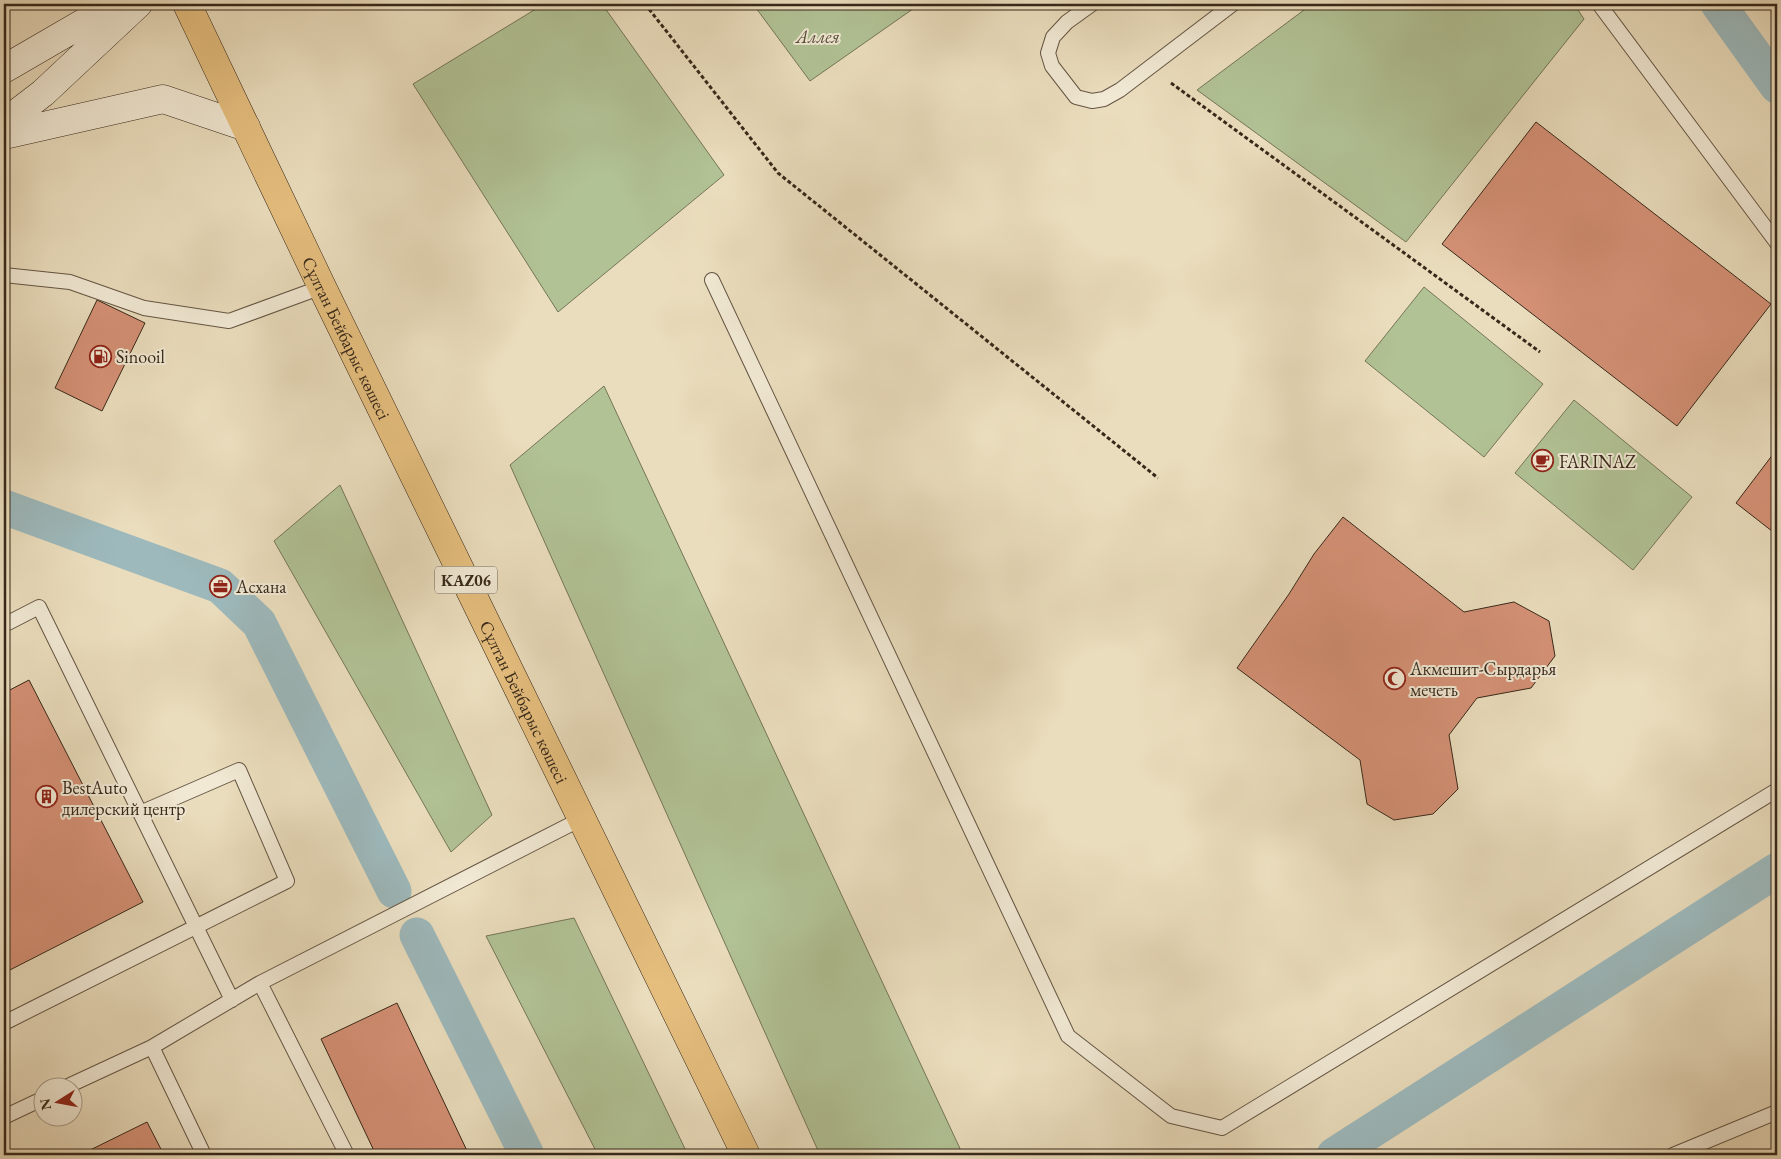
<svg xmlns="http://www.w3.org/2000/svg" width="1781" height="1159" font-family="'EB Garamond',serif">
  <rect width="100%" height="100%" fill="#eaddbd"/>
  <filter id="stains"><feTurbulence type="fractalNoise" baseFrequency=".004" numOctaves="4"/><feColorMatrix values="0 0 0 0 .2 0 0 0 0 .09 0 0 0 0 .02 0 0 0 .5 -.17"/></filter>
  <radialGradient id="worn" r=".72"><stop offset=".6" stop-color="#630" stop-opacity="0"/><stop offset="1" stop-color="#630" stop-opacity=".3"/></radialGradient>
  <path fill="#b1c295" stroke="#747558" d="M544,4H602L724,175L558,312L413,84Z
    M753,4H920L810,81Z
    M1312,4H1574L1584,19L1406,242L1197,90Z
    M1424,287L1543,384L1484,457L1365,361Z
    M604,386L963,1155H820L510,465Z
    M1574,400L1692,497L1633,570L1515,473Z
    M340,485L492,815L451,852L274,541Z
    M574,918L688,1155H598L486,936Z"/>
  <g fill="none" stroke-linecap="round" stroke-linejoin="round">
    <path stroke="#9db9bc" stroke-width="35" d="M1718,4L1777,86
      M4,507L220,586L259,623L394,891
      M417,935L527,1155
      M1334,1155L1777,870"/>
  </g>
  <path fill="#d59176" stroke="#37281a" d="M1536,122L1771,304L1677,426L1442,244Z
    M97,300L145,323L102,411L55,388Z
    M1777,449V535L1736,503Z
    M1343,517L1464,612L1514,602L1549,621L1555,656L1531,688L1477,698L1449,735L1458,789L1433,814L1394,820L1367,804L1360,760L1237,668L1289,594L1314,554Z
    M29,680L143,902L4,973V693Z
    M397,1003L469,1155H376L321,1039Z
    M147,1122L164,1155H83L82,1154Z"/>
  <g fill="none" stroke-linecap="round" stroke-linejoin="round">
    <defs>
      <path id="service" d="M1092,4L1067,22L1053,37L1048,53L1052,66L1076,97L1092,101L1104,99L1120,90L1233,4
        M1599,4L1777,243
        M4,275L70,282L144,308L229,321L322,287
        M712,280L1068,1036L1171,1116L1222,1128L1777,790
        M4,625L39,607L232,1000
        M260,983L347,1155
        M4,1023L287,881L239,770L140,813
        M152,1047L204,1155
        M68,1086L152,1047L260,983L583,818
        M4,1117L42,1099
        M1673,1155L1777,1112"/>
      <path id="secondary" d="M4,69L116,4
        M4,123L43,93L138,4
        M4,135L163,99L246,127"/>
      <g id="primary">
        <path id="s1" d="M187,4L322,287L746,1155"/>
      </g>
    </defs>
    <use href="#service" stroke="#645543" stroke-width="16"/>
    <use href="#secondary" stroke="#37281a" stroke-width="29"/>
    <use href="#primary" stroke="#37281a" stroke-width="29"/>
    <path stroke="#37281a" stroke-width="3" stroke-dasharray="4 2.5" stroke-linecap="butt" d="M645,4L778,173L1158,478
      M1171,83L1540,352"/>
    <use href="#service" stroke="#f1e9d4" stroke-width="14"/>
    <use href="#secondary" stroke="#f1e9d4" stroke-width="28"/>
    <use href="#primary" stroke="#e5be7e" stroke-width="28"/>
  </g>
  <defs>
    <symbol id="fuel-ring" viewBox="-11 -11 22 22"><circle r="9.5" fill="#f1e9d4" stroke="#8f2418" stroke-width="1.5"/><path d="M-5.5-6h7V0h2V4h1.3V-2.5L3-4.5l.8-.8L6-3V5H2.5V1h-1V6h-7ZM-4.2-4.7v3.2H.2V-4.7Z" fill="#8f2418"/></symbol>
    <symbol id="cafe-ring" viewBox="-11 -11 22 22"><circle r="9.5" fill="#f1e9d4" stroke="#8f2418" stroke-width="1.5"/><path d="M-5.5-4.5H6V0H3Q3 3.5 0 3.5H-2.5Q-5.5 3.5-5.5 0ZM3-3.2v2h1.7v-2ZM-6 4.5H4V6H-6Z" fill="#8f2418"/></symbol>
    <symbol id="office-ring" viewBox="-11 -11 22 22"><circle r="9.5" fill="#f1e9d4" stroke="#8f2418" stroke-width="1.5"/><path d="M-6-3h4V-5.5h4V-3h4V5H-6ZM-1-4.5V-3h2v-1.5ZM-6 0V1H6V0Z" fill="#8f2418"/></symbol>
    <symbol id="mosque-ring" viewBox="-11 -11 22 22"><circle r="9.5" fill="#f1e9d4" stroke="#8f2418" stroke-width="1.5"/><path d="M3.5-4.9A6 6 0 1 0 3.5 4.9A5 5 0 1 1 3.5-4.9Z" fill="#8f2418"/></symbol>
    <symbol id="building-ring" viewBox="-11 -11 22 22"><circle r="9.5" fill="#f1e9d4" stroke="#8f2418" stroke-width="1.5"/><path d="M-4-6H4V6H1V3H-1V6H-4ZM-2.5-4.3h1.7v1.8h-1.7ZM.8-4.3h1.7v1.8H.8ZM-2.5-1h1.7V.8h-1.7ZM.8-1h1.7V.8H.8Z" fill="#8f2418"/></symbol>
  </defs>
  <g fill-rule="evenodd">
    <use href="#fuel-ring" x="88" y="344" width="25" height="25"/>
    <use href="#cafe-ring" x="1530" y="448" width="25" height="25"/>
    <use href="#office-ring" x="208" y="574" width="25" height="25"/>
    <use href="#mosque-ring" x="1382" y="666" width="25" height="25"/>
    <use href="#building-ring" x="34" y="784" width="25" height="25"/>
  </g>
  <g text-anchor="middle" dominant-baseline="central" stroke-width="4" stroke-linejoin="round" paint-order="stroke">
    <rect fill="#f1e9d4" stroke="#6f6252" stroke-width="1" x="435" y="566.5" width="62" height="27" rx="4"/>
    <g font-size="16" font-weight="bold" fill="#37281a">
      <text x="466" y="580">KAZ06</text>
    </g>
    <g font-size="18" font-style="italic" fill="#564e39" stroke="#f1e9d4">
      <text x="818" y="36">Аллея</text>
    </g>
    <g font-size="18" fill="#37281a" stroke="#f1e9d4">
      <text stroke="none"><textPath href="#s1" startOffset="370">Сұлтан Бейбарыс көшесі</textPath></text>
      <text stroke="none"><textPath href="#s1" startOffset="775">Сұлтан Бейбарыс көшесі</textPath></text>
    </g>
    <g font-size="18" fill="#37281a" stroke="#f1e9d4" text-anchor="start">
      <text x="116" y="356">Sinooil</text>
      <text x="1559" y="461">FARINAZ</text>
      <text x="236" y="586">Асхана</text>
      <text x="1410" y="668">Акмешит-Сырдарья<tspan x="1410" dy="21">мечеть</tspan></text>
      <text x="62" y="787">BestAuto<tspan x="62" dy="21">дилерский центр</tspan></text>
    </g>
  </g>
  <rect width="1781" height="1159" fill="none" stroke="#eaddbd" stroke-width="20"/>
  <rect x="5" y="5" width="1771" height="1149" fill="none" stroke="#37281a" stroke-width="2.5"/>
  <rect x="10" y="10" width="1761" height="1139" fill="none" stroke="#37281a"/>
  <g transform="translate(58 1102) rotate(259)"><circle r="24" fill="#f1e9d4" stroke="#a79c8a"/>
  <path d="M0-4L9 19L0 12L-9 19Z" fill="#8f2418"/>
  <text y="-8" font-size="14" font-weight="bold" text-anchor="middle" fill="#37281a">N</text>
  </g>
  <rect width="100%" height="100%" filter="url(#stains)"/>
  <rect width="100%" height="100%" fill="url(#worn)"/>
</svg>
